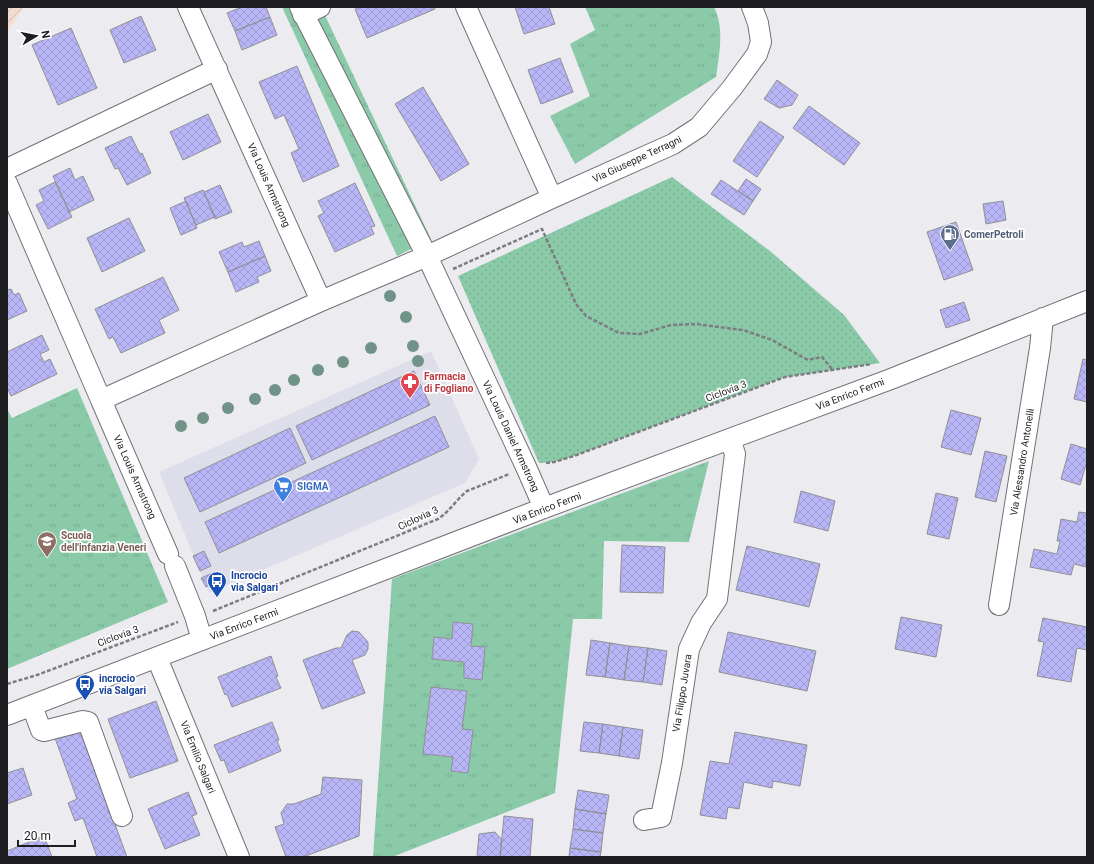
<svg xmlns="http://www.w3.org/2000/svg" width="1094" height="864" font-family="Roboto,sans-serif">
  <defs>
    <pattern id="industrial-furrows" width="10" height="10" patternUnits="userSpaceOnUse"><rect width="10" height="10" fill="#f3ddd0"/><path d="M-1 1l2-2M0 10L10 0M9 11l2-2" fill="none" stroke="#d0bdb2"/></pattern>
    <pattern id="grass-tufts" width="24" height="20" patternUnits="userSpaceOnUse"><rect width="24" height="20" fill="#8bcaa9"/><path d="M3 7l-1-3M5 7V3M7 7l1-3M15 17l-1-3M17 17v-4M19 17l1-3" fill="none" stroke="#78ad91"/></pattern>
    <pattern id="park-dots" width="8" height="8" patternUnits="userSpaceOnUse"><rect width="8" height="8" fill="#8bcaa9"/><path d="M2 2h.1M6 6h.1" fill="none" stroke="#78ad91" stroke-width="1.8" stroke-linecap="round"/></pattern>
    <pattern id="building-cross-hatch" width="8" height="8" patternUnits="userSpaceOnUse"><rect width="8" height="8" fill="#b8b6f7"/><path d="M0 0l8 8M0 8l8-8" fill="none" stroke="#9e9cd3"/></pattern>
  </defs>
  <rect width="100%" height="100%" fill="#ebebf0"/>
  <path fill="#dedeea" d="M431,351L479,459L465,483L209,593L159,472Z"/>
  <path fill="url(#industrial-furrows)" d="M7,7H24L7,32Z"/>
  <path fill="url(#grass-tufts)" fill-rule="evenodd" d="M282,7H321L431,239L397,256Z
    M585,7H714C725,29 719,54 716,77L575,164L550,116L590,96L570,44L595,30Z
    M77,388L168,602L7,669V409L12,418Z
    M709,461L689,542L604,541L602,619H573L555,793L392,857H373L392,579ZM454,622L473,624L471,646L482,680L464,678V662L432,659L434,637L452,639ZM431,687L467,691L462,729L473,730L468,773L452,771L453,757L423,754Z"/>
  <path fill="url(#park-dots)" d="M672,177L770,251L844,315L880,363L785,377L574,456L554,462L539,463L458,276Z"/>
  <path fill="url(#building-cross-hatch)" stroke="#8f8f94" d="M242,7H266L270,17L235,31L227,13Z
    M360,7H434L435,9L367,38L355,9Z
    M515,7H549L555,24L524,34Z
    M141,16L156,50L124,63L110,30Z
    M270,17L277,35L242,50L235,31Z
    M71,28L97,88L58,105L32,45Z
    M560,58L573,92L541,104L528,70Z
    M297,66L339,166L303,182L291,153L299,149L284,115L275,119L259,82Z
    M777,80L798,95L792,105L779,108L764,99Z
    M423,87L469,164L441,181L395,104Z
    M809,106L860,143L844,165L793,128Z
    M208,114L221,142L183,160L170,132Z
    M760,121L784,137L757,177L733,161Z
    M131,136L140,154L142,153L151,173L127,185L118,168L115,169L105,148Z
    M70,168L75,180L83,176L94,200L69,212L53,176Z
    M746,179L761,189L753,201L738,191Z
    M721,180L753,201L744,215L711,194Z
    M55,182L72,217L48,229L36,205L44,201L39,190Z
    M355,183L375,226L371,227L374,234L335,252L318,216L324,213L318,201Z
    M220,185L232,212L215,219L204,192Z
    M203,190L215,217L196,225L184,198Z
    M186,201L197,228L181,235L170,208Z
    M1003,201L1006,220L986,224L983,204Z
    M129,218L145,251L102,272L87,238Z
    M956,222L973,270L944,280L927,232Z
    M259,241L265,256L228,272L219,252L242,242L244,247Z
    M265,256L271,271L257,277L259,282L236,292L228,272Z
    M163,277L179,310L159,320L165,333L121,353L113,337L109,339L95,309Z
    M11,289L14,295L19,293L27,311L7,320V290Z
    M964,302L970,320L946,328L940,310Z
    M42,335L49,350L40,354L44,362L50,359L57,374L11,396L7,387V352Z
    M1083,359L1087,360V402L1074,399Z
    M414,371L430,405L312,460L296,426Z
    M951,410L981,418L971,455L941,447Z
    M435,416L449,447L219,553L205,522Z
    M290,428L306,463L200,512L184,478Z
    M1071,444L1087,449V461L1080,485L1061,479Z
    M985,451L1007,456L996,502L975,497Z
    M801,491L835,501L828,531L794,522Z
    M936,493L958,498L949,539L927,534Z
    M1079,512L1087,513L1086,567L1074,564L1071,575L1030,567L1034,549L1057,554L1060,541H1057L1061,519L1077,522Z
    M622,545L665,547L663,593L620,592Z
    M747,546L820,564L809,607L736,590Z
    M204,551L211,566L200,571L193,556Z
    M215,572L219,580L206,587L201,578Z
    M901,617L942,625L936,657L895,649Z
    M1043,618L1087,627V650L1077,648L1071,682L1037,676L1044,642L1038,641Z
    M453,622L473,624L471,646L485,647L482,680L464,678V662L432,659L434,637L452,639Z
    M352,631L359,632L368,642V649L365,655L352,660L365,693L322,709L303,660L336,648H341L347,635Z
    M728,632L816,651L807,691L719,672Z
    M591,640L610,643L605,677L586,675Z
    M610,643L629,646L624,680L605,677Z
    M629,646L648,648L643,682L624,680Z
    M648,648L667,651L662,685L643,682Z
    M271,656L278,676L276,677L281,688L232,707L227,694L225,695L218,677Z
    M431,687L467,691L462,729L473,730L468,773L451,771L453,757L423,754Z
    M156,701L178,761L130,778L108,719Z
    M272,722L279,740L277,741L281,751L229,773L224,760L221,761L214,745Z
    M584,722L603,724L599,753L580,751Z
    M603,724L623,727L619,756L599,753Z
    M623,727L643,730L639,759L619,756Z
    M80,729L127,857H97L83,818L75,821L68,803L77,799L55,738Z
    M735,732L807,745L800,786L773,781L772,788L744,782L739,809L728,807L726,819L700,815L710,761L729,764Z
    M23,768L32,795L7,804V773Z
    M323,777L362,780L359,836L303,857H286L275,827L284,824L281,813L287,804H294L321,794Z
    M578,790L609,795L606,814L575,809Z
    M188,792L197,814L192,816L200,835L165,849L148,809Z
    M575,809L606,814L603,833L573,829Z
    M504,816L533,819L530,857H500Z
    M573,829L603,833L601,852L570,848Z
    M495,832L502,840L500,857H477L479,834Z
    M44,836L52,857H7V851Z
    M570,848L601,852L600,857H569Z"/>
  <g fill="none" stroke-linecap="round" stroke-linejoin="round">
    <defs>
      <path id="minor" d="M188,7L321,301
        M300,7L427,256L526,467L544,508
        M466,7L552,198
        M303,15L320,7
        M7,169L217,69
        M7,183L101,400L321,301L427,256L552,198L673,144L699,127L732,88L757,54L761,42L758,23L752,7
        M101,400L168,554
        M175,566L195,616L202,640
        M999,605L1040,348L1043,318
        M157,658L239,857
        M32,706L41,730L44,731L83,721L88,722L122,816
        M7,715L544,508L891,379L1087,301
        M644,820L661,817L672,763L689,649L701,623L717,599L735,454L730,439"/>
    </defs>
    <use href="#minor" stroke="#727276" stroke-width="22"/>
    <path stroke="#7d7d81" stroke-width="2.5" stroke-dasharray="4 2" stroke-linecap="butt" d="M453,269L542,229L576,304L586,316L619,333L640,334L671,325L696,324L743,330L772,340L808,360L822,357L832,369
      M546,463L554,462L574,456L785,377L872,364
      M213,611L438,519C450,511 456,500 467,491L509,474
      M7,684L37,675L178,622"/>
    <use href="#minor" stroke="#fff" stroke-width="20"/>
  </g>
  <g fill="#719287">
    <circle cx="390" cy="296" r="6"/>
    <circle cx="406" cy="317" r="6"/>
    <circle cx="413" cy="346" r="6"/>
    <circle cx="371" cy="348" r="6"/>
    <circle cx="418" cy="361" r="6"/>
    <circle cx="343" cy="362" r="6"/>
    <circle cx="318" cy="370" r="6"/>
    <circle cx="294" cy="380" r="6"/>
    <circle cx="275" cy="390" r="6"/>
    <circle cx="255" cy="399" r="6"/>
    <circle cx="228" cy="408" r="6"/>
    <circle cx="203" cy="418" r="6"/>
    <circle cx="181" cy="426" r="6"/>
  </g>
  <defs>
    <symbol id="fuel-pin" viewBox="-11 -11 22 30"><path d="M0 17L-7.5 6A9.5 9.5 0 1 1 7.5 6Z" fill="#5c6f8a" stroke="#fff"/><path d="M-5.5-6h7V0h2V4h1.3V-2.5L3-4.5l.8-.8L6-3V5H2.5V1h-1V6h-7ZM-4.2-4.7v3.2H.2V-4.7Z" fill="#fff"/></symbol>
    <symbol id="pharmacy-pin" viewBox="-11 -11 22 30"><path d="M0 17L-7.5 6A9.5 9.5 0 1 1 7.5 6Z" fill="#e0444e" stroke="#fff"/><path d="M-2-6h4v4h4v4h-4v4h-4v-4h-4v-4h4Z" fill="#fff"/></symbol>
    <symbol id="supermarket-pin" viewBox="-11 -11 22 30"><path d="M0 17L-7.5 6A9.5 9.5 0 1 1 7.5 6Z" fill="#3f7fe0" stroke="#fff"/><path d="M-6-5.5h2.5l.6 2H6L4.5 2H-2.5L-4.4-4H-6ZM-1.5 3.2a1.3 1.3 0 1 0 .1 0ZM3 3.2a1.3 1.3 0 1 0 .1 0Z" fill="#fff"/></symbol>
    <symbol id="school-pin" viewBox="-11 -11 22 30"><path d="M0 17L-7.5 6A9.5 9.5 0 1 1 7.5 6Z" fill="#8d6e63" stroke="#fff"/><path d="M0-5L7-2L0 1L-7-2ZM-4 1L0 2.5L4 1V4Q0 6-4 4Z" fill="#fff"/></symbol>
    <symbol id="bus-pin" viewBox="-11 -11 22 30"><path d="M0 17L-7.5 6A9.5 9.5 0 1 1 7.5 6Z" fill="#1a4fb4" stroke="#fff"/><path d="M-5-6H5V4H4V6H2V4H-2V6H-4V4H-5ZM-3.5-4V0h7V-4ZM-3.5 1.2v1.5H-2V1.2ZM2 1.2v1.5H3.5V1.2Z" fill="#fff"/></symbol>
  </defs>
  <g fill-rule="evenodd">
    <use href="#fuel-pin" x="939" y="223" width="22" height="30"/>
    <use href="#pharmacy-pin" x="399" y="371" width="22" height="30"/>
    <use href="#supermarket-pin" x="272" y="475" width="22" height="30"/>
    <use href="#school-pin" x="36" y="530" width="22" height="30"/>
    <use href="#bus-pin" x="206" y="570" width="22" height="30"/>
    <use href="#bus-pin" x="74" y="673" width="22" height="30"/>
  </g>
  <g text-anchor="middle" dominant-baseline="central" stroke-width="3.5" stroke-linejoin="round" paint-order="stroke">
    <g font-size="10" fill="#1e1e20" stroke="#fff">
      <text transform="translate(637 159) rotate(-25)">Via Giuseppe Terragni</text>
      <text transform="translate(269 185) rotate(66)">Via Louis Armstrong</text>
      <text transform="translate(726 391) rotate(-21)">Ciclovia 3</text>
      <text transform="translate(850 394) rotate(-21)">Via Enrico Fermi</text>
      <text transform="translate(511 436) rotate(65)">Via Louis Daniel Armstrong</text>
      <text transform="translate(1022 462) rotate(-81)">Via Alessandro Antonelli</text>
      <text transform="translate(135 477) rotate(66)">Via Louis Armstrong</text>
      <text transform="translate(547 508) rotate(-21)">Via Enrico Fermi</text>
      <text transform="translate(418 518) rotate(-25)">Ciclovia 3</text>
      <text transform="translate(244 624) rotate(-21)">Via Enrico Fermi</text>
      <text transform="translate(118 636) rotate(-20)">Ciclovia 3</text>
      <text transform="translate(682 693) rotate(-81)">Via Filippo Juvara</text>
      <text transform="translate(198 757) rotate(68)">Via Emilio Salgari</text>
    </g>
    <g font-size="10" font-weight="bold" fill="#4e5e75" stroke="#fff" text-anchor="start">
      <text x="964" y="234">ComerPetroli</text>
    </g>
    <g font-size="10" font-weight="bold" fill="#be3a42" stroke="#fff" text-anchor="start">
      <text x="424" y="376">Farmacia<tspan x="424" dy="12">di Fogliano</tspan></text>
    </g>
    <g font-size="10" font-weight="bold" fill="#366cbe" stroke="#fff" text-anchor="start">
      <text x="297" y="486">SIGMA</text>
    </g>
    <g font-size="10" font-weight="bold" fill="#785e54" stroke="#fff" text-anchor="start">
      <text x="61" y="535">Scuola<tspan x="61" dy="12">dell'infanzia Veneri</tspan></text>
    </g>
    <g font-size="10" font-weight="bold" fill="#164399" stroke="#fff" text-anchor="start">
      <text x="231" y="575">Incrocio<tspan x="231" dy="12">via Salgari</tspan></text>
      <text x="99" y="678">incrocio<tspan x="99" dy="12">via Salgari</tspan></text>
    </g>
  </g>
  <rect width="1094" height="864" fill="none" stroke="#1e1e20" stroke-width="16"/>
  <g transform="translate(36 36) rotate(80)" stroke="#ffffff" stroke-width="3" paint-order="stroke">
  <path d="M0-3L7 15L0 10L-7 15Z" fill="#1e1e20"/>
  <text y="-6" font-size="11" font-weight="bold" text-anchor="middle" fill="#1e1e20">N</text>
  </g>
  <path d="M18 840v6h57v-6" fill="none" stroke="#1e1e20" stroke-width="2"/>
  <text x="24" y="840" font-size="12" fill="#1e1e20" stroke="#ffffff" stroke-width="3" paint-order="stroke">20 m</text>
</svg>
